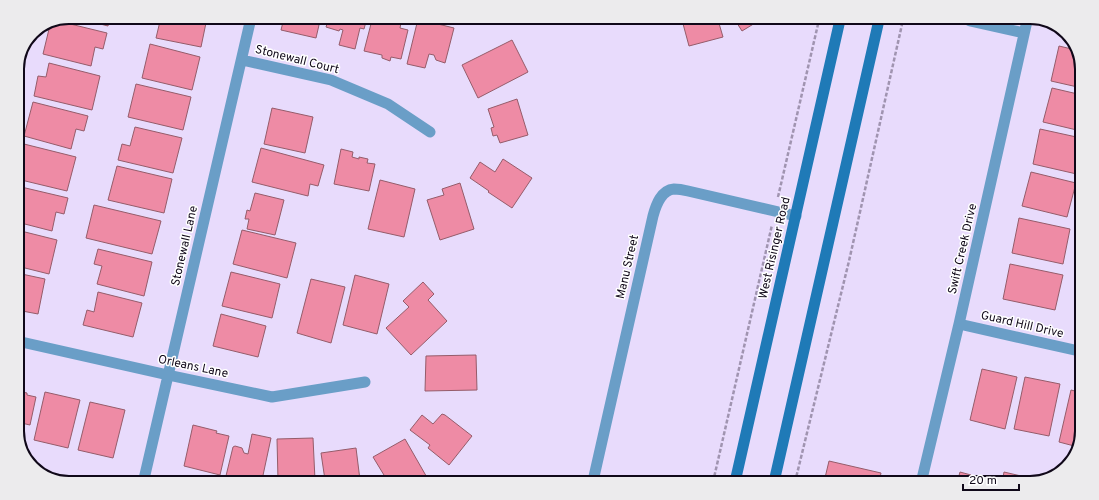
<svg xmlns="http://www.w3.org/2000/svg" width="1099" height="500" font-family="Overpass,sans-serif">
  <rect width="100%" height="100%" fill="#e8dbfc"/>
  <path fill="#ee8ba5" stroke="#955c6a" d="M73,17H110L108,26Z
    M161,17L207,18L201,47L156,38Z
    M284,18H319L317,24L319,25L316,38L281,30Z
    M329,18H367L364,29L360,28L355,49L339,45L343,30L340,29L339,31L326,27Z
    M385,18H402L400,28L408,30L401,59L391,57L390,61L382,58V55L364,51L372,20L384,23Z
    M418,19L454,28L445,63L436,60L434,55L429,54L425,68L407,64Z
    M682,20H718L723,37L689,46Z
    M735,20H760L742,31Z
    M58,21L107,33L103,49L95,47L91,66L43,54L50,25Z
    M1064,33L1073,40V41L1063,38Z
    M512,40L528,72L478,98L462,65Z
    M150,44L200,57L192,90L142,78Z
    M1059,46L1076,50L1082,66V88L1051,81Z
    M49,63L100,76L92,110L34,96L38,76L46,77Z
    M136,84L191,97L183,130L128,117Z
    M1052,88L1082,95L1081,131L1043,122Z
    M517,99L528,135L500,143L497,135L493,136L491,128L494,127L488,109Z
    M33,102L88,116L84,131L76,129L71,149L24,136Z
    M272,108L313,117L305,153L264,144Z
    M135,127L182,138L173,173L118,160L122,144L130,146Z
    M1040,129L1081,138V175L1033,164Z
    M24,144L76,157L67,191L17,179V170Z
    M261,148L324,165L318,186L310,184L308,196L252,182Z
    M341,149L353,152L352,157L359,159V157L368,159L367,163L375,164L369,191L334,184Z
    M503,159L532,178L512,208L488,192L489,191L470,178L480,162L495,172Z
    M117,166L172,179L164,213L108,200Z
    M1031,172L1076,183L1067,217L1022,206Z
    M380,180L415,189L404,237L368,229Z
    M460,183L474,229L440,240L427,200L444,195L442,189Z
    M17,186L68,198L64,214L56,212L52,231L17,222Z
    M255,193L284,200L275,235L247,229L249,219H245L247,210L250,211Z
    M94,205L161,221L152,254L86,238Z
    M1019,218L1070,229L1063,264L1012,253Z
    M17,230L57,240L49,274L17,266Z
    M242,230L296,243L287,278L233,264Z
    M98,249L152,262L144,296L97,284L102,266L94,264Z
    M1010,264L1063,275L1055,310L1003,299Z
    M231,272L280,284L272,318L222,306Z
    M17,273L45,279L38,314L17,310Z
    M355,275L389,284L377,334L343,325Z
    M311,279L345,287L331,343L297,333Z
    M423,282L434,294L428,300L447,321L411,355L386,328L409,307L403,301Z
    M98,292L142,303L133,337L83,325L87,310L94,312Z
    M221,314L266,326L258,357L213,346Z
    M476,355L477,390L425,391L426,356Z
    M982,369L1017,377L1005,429L970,420Z
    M1025,377L1060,384L1049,436L1014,429Z
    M1071,390L1079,392L1078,447L1059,442Z
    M18,391L27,393V395L36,397L30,425L17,422Z
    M45,392L80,400L68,448L34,440Z
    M90,402L125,410L113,458L78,450Z
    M442,414L445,415L472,436L449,465L428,448L430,445L410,430L422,415L433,424Z
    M193,425L217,431L216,433L229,436L220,475L184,466Z
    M252,434L271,438L262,480H225L233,447L235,446L242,448L244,453L248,454Z
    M313,438L315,480H278L277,439Z
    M405,439L429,481L387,480L373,457Z
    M356,448L360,480H325L321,453Z
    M829,461L881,473L879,482H824Z
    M960,472L971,475L970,480L979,483H957Z
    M1004,472L1038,480V481L1030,483H1002Z"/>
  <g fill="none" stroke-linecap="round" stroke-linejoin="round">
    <path stroke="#a094b0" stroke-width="2.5" stroke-dasharray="4 2" stroke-linecap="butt" d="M778,197L819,20
      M713,482L772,225
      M795,482L849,261L903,20"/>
    <path stroke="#6a9ec7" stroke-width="11" d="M970,21L1024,33
      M242,60L331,80L388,104L430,132
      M959,324L1079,351
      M17,341L168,375L272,397L365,382
      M144,479L251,18
      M593,481L653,216C656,205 661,190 674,189C678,189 684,190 688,191L796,216
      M921,483L959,324L1027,21"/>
    <path stroke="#1f7ab7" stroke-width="11" d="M735,482L840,20
      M774,482L879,20"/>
  </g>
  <g text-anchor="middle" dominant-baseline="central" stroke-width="3" stroke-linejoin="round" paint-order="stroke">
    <g font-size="12" fill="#100819" stroke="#fff">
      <text transform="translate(297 60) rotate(14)">Stonewall Court</text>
      <text transform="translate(185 246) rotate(-77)">Stonewall Lane</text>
      <text transform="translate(775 248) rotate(-77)">West Risinger Road</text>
      <text transform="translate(963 249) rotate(-77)">Swift Creek Drive</text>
      <text transform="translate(628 267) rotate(-77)">Manu Street</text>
      <text transform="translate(1022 325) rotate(13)">Guard Hill Drive</text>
      <text transform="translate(193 367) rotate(12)">Orleans Lane</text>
    </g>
  </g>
  <path d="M0 0H1099V500H0ZM69 24H1030A45 45 0 0 1 1075 69V431A45 45 0 0 1 1030 476H69A45 45 0 0 1 24 431V69A45 45 0 0 1 69 24Z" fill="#ecebed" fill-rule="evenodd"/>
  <path fill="none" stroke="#100819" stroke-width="2" d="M69 24H1030A45 45 0 0 1 1075 69V431A45 45 0 0 1 1030 476H69A45 45 0 0 1 24 431V69A45 45 0 0 1 69 24Z"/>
  <path d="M963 484v6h56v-6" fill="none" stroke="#100819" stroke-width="2"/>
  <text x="969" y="484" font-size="12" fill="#100819" stroke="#ffffff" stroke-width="3" paint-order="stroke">20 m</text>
</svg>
